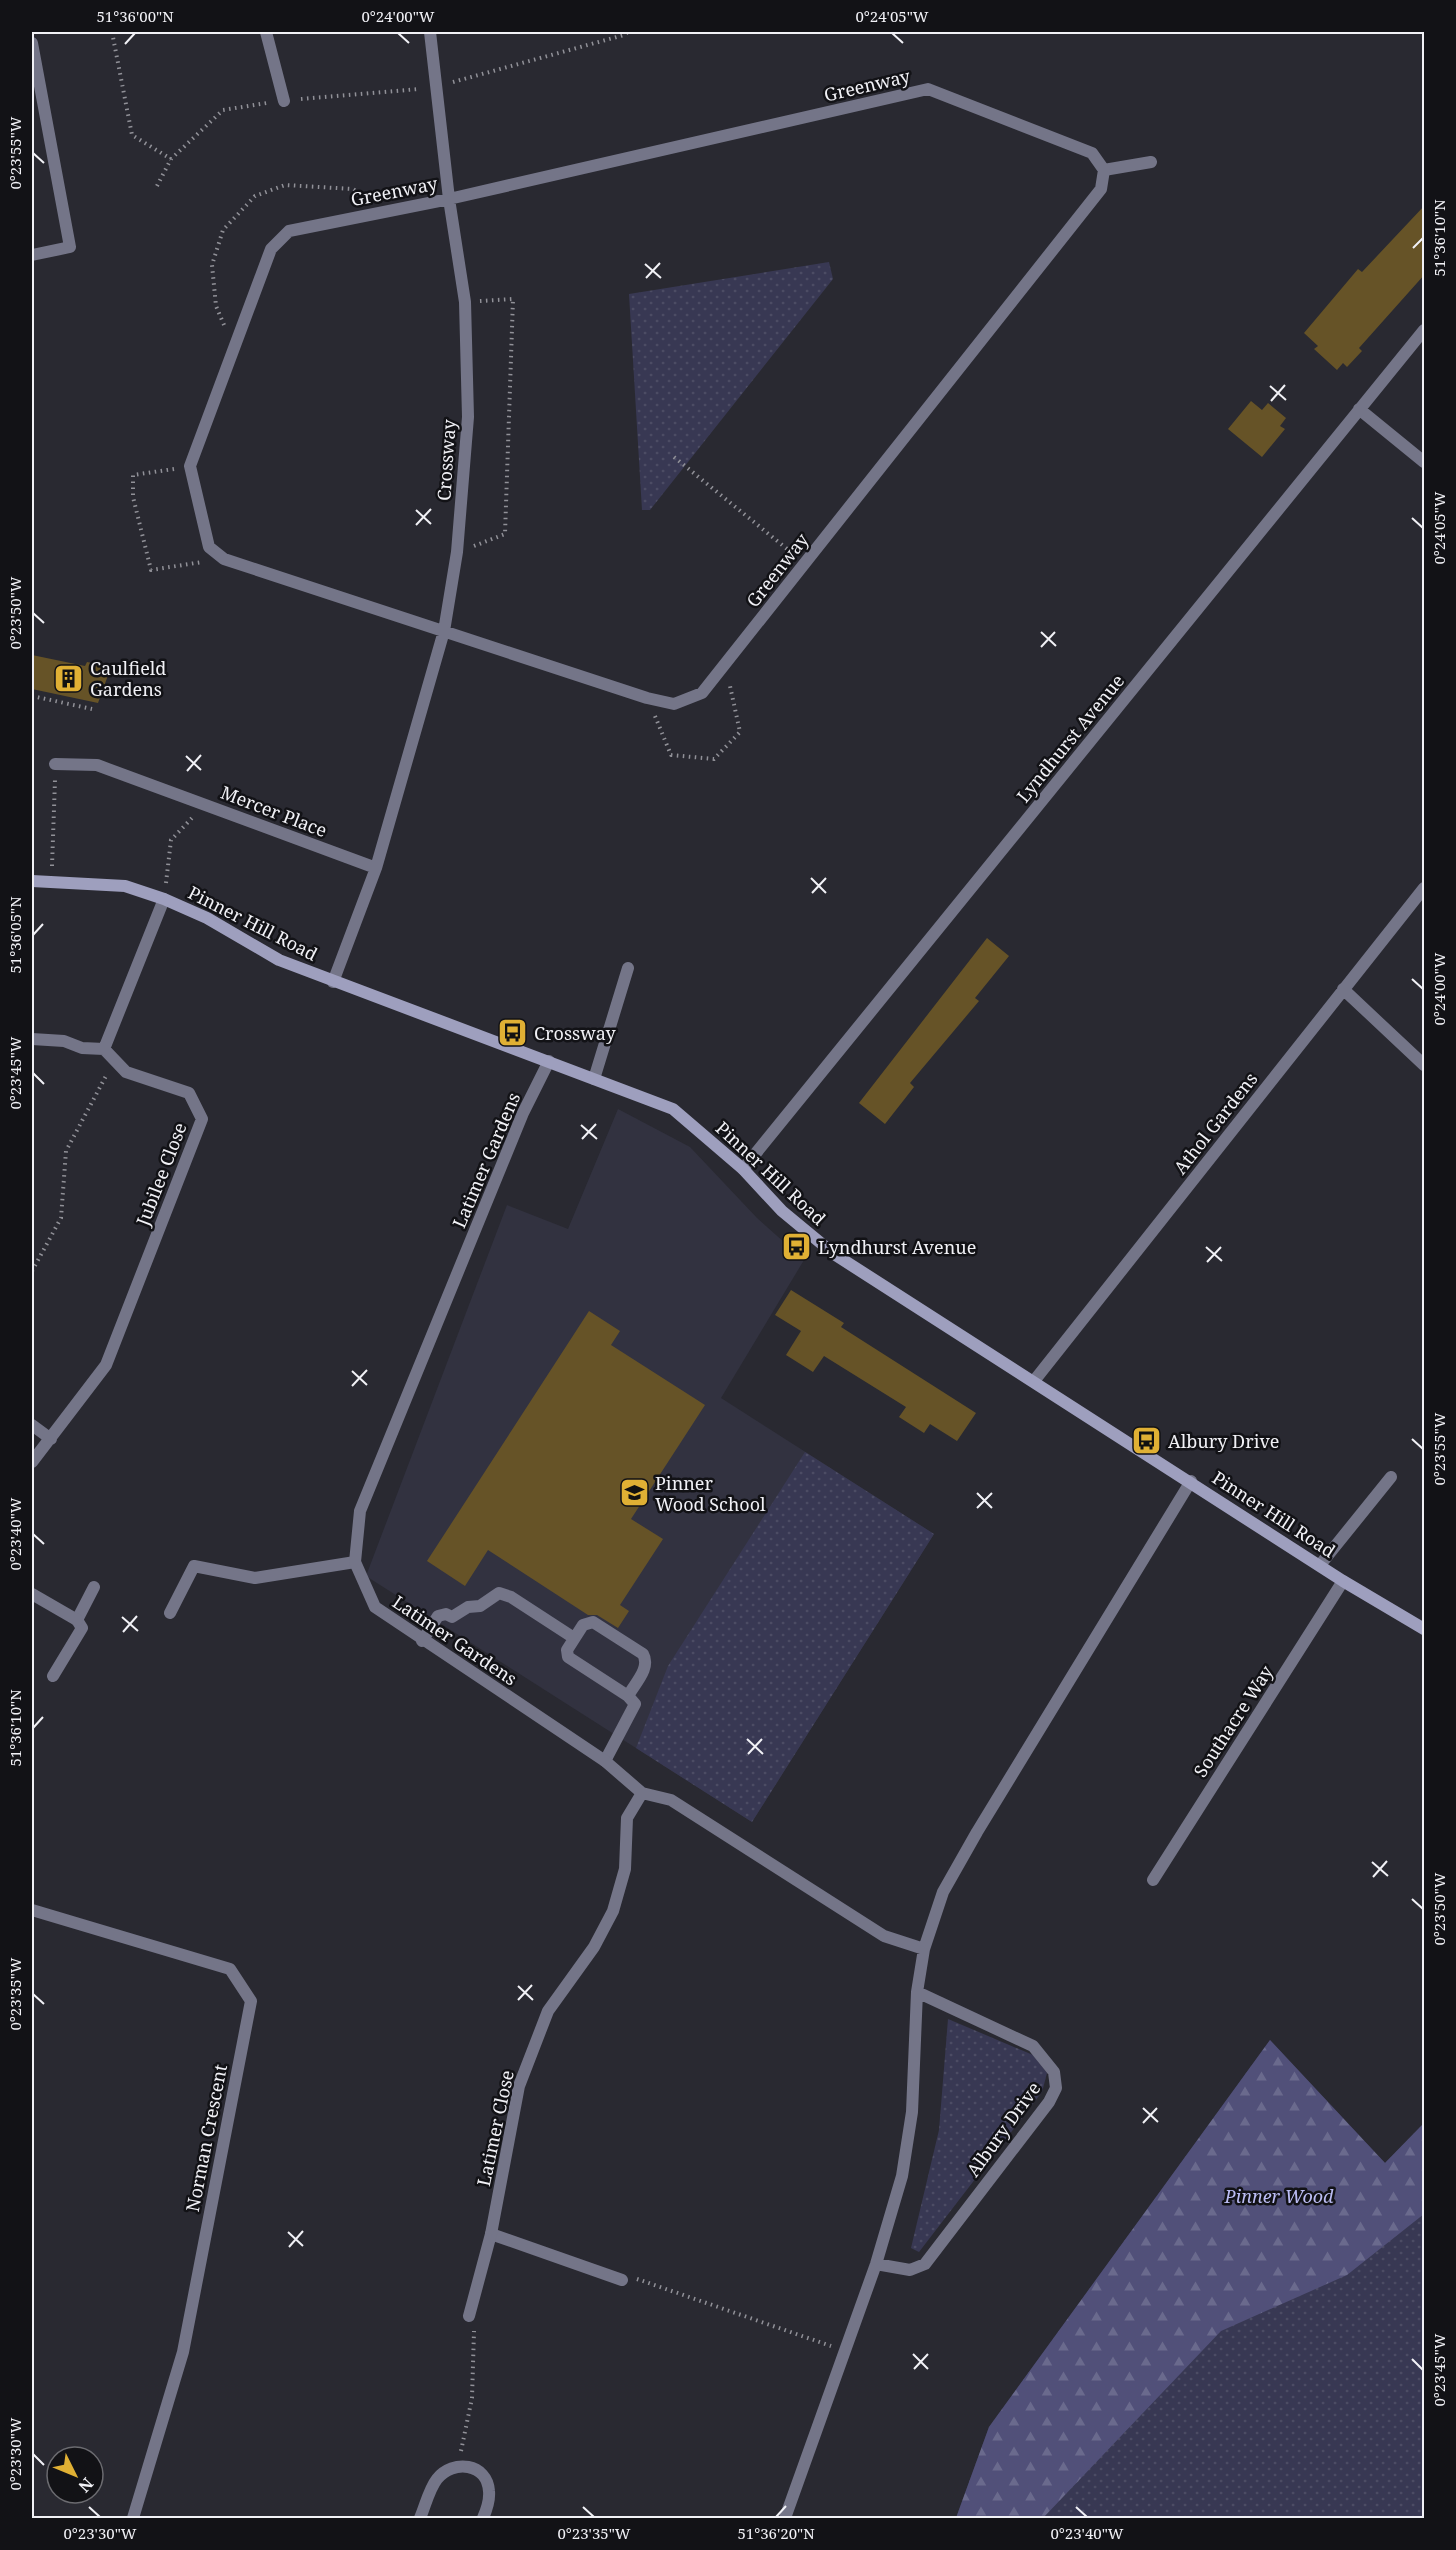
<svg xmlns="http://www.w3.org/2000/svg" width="1456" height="2550" font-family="'Noto Serif',serif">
  <defs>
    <pattern id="grass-dots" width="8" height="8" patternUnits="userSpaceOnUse" patternTransform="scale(1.5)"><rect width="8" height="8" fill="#383853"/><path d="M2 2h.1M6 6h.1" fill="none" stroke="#4c4c64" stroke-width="1.8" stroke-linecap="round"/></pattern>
    <pattern id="forest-firs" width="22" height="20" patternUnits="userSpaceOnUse" patternTransform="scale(1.5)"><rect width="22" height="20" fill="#515079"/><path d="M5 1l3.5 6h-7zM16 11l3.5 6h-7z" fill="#6a6a8d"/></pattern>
  </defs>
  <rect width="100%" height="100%" fill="#292931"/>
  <path fill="#323240" d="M618,1109L690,1147L757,1218L804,1260L721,1398L934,1534L752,1822L366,1576L507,1205L568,1229Z"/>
  <path fill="url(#grass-dots)" d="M829,262L833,279L650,510H642L629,294Z
    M805,1452L934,1534L752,1822L636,1748L668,1666Z
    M948,2019L1033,2055L1047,2073L1042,2092L919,2252L911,2248L939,2130Z
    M1270,2040L1385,2163L1424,2123V2518H956L989,2427Z"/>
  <path fill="url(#forest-firs)" d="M1270,2040L1385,2163L1424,2123V2214L1347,2275L1221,2331L1043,2518H956L989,2427Z"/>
  <path fill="#665327" d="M1425,205V274L1359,348L1362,351L1347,367L1343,363L1337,370L1314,349L1318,346L1304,333L1358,269L1362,272Z
    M1251,401L1262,410L1268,403L1286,418L1280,426L1285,429L1262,457L1228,429Z
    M32,655L85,666L87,662L111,667L98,703L32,689Z
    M987,938L1009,956L975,998L979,1001L910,1083L914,1087L885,1124L859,1103Z
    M791,1290L844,1323L841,1327L976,1413L957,1441L930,1424L924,1433L899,1417L906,1407L824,1356L813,1372L786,1355L801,1331L775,1315Z
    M589,1311L620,1331L611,1345L705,1405L631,1519L663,1539L620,1605L629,1611L618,1628L597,1615H588L488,1550L465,1586L427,1561Z"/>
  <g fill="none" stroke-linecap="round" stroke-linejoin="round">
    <path stroke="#919198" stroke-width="4" stroke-dasharray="1.5 4.5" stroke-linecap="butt" d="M112,32L132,135L171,159
      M453,82L624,35L628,32
      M301,99L419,89
      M157,186L171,159L223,110L267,103
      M224,325L216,306L212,265L223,230L255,196L285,185L353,189L368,198
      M674,457L792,553
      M174,469L133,475V497L151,570L202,562
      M474,546L505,534L513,299L480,301
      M32,696L92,709
      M655,716L671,755L714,759L740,732L730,686
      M52,866L55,780
      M166,883L171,840L192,818
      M32,1271L61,1218L66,1151L107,1074
      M637,2279L831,2346
      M461,2451L472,2398L474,2331"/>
    <path stroke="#747588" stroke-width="12" d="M266,32L284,101
      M32,43L70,247L32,255
      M1104,170L1151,162
      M1320,1565L1391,1477
      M170,1613L194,1566L255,1578L355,1562
      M422,1641L438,1616L446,1614L452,1617L468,1607L480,1606L499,1593L511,1597L574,1638
      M53,1676L82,1628L77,1620L94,1587
      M605,1761L635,1704L628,1696C635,1683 651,1668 643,1654L593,1622L583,1625L567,1650L568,1657L628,1696
      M491,2234L622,2280"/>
    <path stroke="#747588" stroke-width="12" d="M928,89L1092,153L1104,170L1101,189L702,693L674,704L647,698L224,559L209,547L190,466L271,249L289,231L449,199Z
      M1359,409L1424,462
      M55,764L97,765L376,868
      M333,982L376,868L444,631L457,552L468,417L465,302L449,199L430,32
      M1343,989L1424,1065
      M32,1039L64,1041L82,1048L104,1049
      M549,1061L523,1113L360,1511L355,1562L375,1607L605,1761L642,1793L671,1800L884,1936L924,1949
      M594,1079L628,968
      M743,1169L1424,330
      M1034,1381L1424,888
      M32,1425L51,1439
      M32,1462L106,1365L202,1119L189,1093L126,1072L104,1049L164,899
      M32,1594L77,1620
      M1153,1880L1343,1581
      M32,1910L230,1969L251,2001L183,2352L133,2518
      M876,2264L910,2270L925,2264L1049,2102L1056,2088L1054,2072L1033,2046L917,1992
      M469,2316L491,2234L519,2086L548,2011L594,1947L613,1911L625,1869L627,1818L642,1793
      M420,2518C425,2507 429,2489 437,2479C453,2459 487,2463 489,2491C490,2501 487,2509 483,2518
      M785,2518L876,2264L902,2176L912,2112L917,1992L924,1949L943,1892L977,1832L1191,1481"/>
    <path stroke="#9e9fbe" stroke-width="12" d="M32,881L125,886L164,899L207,918L279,960L673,1109L743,1169L782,1211L834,1254L1343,1581L1424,1629"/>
  </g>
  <path fill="none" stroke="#f1f1f6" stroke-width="2" d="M398,33L409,43M892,33L903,43M125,44L135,33M33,153L44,163M1413,248L1423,238M645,264L661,278M646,278L660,263M1270,386L1286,400M1271,401L1285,385M416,510L431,524M1412,518L1423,528M416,525L431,509M33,613L44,623M1041,632L1056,646M1041,647L1055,632M186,756L201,770M187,771L201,755M811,878L826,893M812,893L826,878M33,935L43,924M1412,979L1423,989M33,1073L44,1084M581,1125L597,1139M582,1139L596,1124M1206,1247L1222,1261M1207,1262L1221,1247M352,1371L367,1385M352,1386L367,1370M1412,1439L1423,1449M977,1493L992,1508M977,1508L992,1493M33,1534L44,1544M122,1617L138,1631M123,1632L137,1616M33,1728L43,1717M747,1739L763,1754M748,1754L762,1739M1372,1862L1388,1876M1373,1877L1387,1861M1412,1899L1423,1909M518,1986L533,2000M33,1994L44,2004M518,2000L532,1985M1143,2108L1158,2122M1143,2123L1157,2108M288,2232L303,2246M289,2247L303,2231M913,2354L928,2369M1412,2359L1423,2370M914,2369L928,2354M33,2454L44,2465M89,2507L100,2517M583,2507L594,2517M1076,2507L1087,2517M776,2517L786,2506"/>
  <defs>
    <symbol id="building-square" viewBox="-11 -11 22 22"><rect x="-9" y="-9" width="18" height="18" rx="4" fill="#e0b034" stroke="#121216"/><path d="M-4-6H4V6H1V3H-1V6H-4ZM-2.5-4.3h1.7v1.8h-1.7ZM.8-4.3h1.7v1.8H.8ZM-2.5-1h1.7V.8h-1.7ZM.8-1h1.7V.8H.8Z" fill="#111"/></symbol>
    <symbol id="bus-square" viewBox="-11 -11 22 22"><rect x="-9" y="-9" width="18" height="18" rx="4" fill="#e0b034" stroke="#121216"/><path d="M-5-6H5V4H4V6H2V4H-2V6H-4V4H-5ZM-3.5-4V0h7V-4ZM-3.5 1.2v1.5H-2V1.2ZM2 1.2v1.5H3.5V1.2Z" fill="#111"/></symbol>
    <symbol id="school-square" viewBox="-11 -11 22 22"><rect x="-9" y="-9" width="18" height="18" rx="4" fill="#e0b034" stroke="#121216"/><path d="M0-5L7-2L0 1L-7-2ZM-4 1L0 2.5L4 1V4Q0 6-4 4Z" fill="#111"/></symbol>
  </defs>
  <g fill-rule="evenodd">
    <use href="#building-square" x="52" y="662" width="33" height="33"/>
    <use href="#bus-square" x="496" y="1016" width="33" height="33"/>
    <use href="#bus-square" x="780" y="1230" width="33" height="33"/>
    <use href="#bus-square" x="1130" y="1424" width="33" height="33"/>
    <use href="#school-square" x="618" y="1476" width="33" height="33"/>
  </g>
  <g text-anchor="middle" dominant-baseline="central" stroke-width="5" stroke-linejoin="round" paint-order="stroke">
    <g font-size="18" fill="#f1f1f6" stroke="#121216">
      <text transform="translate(867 85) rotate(-13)">Greenway</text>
      <text transform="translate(394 191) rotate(-11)">Greenway</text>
      <text transform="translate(446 460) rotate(-86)">Crossway</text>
      <text transform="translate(777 570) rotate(-52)">Greenway</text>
      <text transform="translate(1070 738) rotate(-51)">Lyndhurst Avenue</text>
      <text transform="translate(274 811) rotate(21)">Mercer Place</text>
      <text transform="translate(253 923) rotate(27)">Pinner Hill Road</text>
      <text transform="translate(1215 1123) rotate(-52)">Athol Gardens</text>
      <text transform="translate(486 1160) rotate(-67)">Latimer Gardens</text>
      <text transform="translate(771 1173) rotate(43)">Pinner Hill Road</text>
      <text transform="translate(161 1174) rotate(-69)">Jubilee Close</text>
      <text transform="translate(1274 1514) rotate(33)">Pinner Hill Road</text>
      <text transform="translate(455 1640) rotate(34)">Latimer Gardens</text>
      <text transform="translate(1233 1721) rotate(-57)">Southacre Way</text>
      <text transform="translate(495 2128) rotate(-78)">Latimer Close</text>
      <text transform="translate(1003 2129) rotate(-54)">Albury Drive</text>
      <text transform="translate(206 2138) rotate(-79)">Norman Crescent</text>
    </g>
    <g font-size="18" fill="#f1f1f6" stroke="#121216" text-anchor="start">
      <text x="90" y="668">Caulfield<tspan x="90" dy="21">Gardens</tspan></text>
      <text x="534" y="1033">Crossway</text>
      <text x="818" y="1247">Lyndhurst Avenue</text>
      <text x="1168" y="1441">Albury Drive</text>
      <text x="655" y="1483">Pinner<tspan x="655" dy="21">Wood School</tspan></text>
    </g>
    <g font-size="18" font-style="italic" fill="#bcbdf4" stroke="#121216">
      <text x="1279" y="2196">Pinner Wood</text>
    </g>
  </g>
  <rect width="1456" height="2550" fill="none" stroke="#121216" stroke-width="66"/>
  <g transform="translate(75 2475) rotate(133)"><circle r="28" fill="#121216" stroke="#6b6b70" stroke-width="1.5"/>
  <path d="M0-4.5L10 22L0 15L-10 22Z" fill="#e0b034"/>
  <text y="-9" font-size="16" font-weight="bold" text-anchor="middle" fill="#f1f1f6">N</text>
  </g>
  <rect x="33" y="33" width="1390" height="2484" fill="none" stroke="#f1f1f6" stroke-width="2"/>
  <g font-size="15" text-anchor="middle" fill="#f1f1f6">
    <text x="135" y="22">51°36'00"N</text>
    <text x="398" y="22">0°24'00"W</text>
    <text x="892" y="22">0°24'05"W</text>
    <text transform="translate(16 153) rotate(-90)" y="5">0°23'55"W</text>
    <text transform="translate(1440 238) rotate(-90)" y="5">51°36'10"N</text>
    <text transform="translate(1440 528) rotate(-90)" y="5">0°24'05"W</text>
    <text transform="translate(16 613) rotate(-90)" y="5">0°23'50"W</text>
    <text transform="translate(16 935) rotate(-90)" y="5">51°36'05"N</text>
    <text transform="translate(1440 989) rotate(-90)" y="5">0°24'00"W</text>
    <text transform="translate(16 1073) rotate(-90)" y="5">0°23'45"W</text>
    <text transform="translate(1440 1449) rotate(-90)" y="5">0°23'55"W</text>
    <text transform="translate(16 1534) rotate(-90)" y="5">0°23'40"W</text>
    <text transform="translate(16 1728) rotate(-90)" y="5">51°36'10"N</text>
    <text transform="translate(1440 1909) rotate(-90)" y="5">0°23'50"W</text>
    <text transform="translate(16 1994) rotate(-90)" y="5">0°23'35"W</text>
    <text transform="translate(1440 2370) rotate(-90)" y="5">0°23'45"W</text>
    <text transform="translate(16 2454) rotate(-90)" y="5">0°23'30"W</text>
    <text x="100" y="2539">0°23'30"W</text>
    <text x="594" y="2539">0°23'35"W</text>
    <text x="776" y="2539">51°36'20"N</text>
    <text x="1087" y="2539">0°23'40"W</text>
  </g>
</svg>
